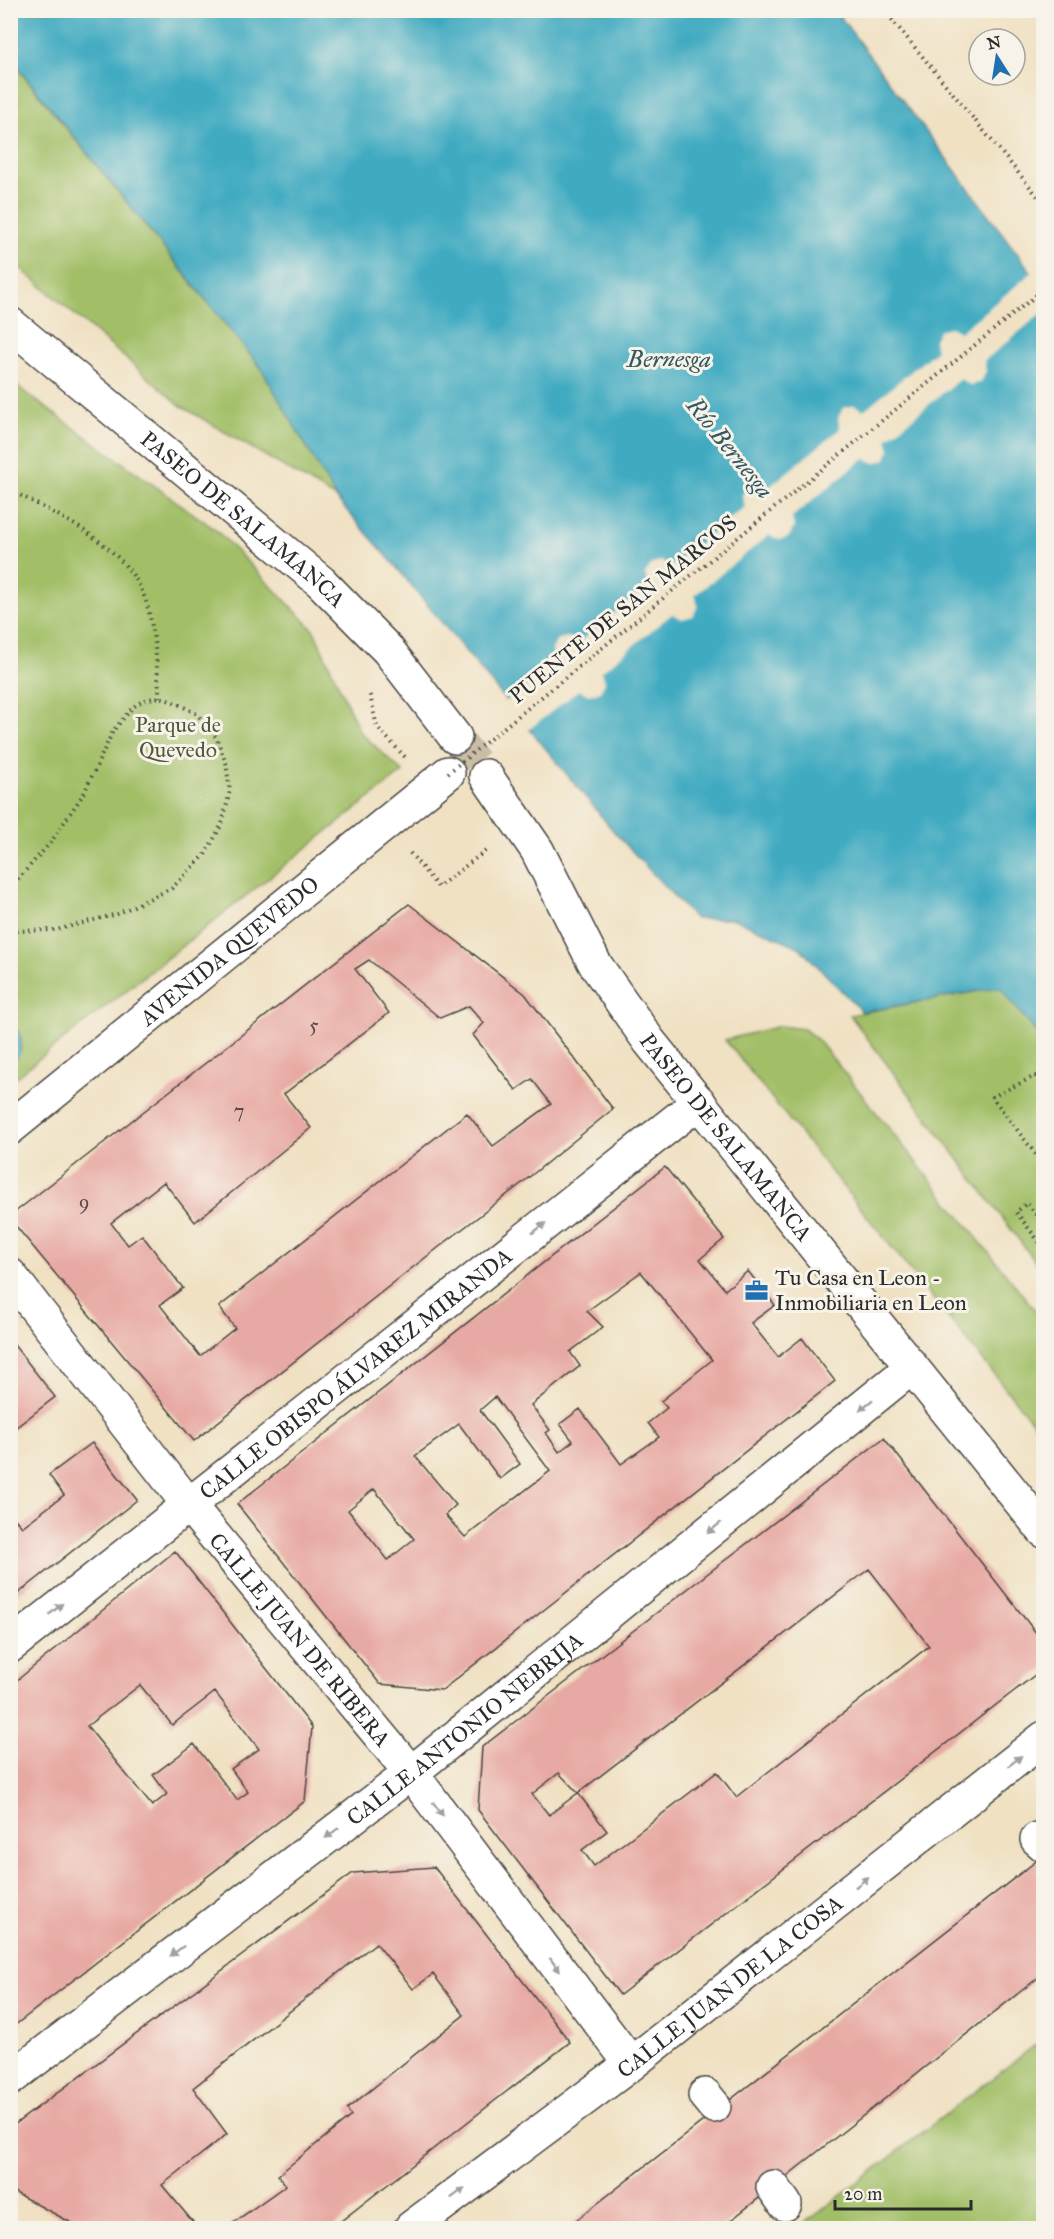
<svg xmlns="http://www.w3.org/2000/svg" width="1054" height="2239" font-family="'IM FELL Great Primer',serif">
  <rect width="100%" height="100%" fill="#f7f3e8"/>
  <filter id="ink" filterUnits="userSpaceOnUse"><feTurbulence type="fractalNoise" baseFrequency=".0167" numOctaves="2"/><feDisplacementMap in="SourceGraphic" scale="12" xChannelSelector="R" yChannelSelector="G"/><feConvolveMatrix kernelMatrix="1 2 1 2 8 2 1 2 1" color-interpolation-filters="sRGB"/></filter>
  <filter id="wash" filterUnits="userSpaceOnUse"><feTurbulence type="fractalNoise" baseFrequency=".008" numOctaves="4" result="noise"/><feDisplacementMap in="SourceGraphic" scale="24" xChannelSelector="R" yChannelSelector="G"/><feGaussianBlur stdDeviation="1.35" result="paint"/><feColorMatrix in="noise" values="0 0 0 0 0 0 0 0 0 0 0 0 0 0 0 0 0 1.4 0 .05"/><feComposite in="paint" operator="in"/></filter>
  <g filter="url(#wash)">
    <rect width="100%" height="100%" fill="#f0e1c3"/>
    <path fill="#a2bf67" stroke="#667549" stroke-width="1.5" d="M10,59L261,368L336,498L181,406L11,260Z
      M10,379L27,394L216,530L313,629L360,732L403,772L11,1081Z
      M1000,987L1043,1041V1272L850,1015Z
      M780,1026L804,1029L818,1040L1043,1320V1435L725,1040Z
      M1043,2039V2228H799Z"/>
    <path fill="#41aac1" stroke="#366a76" stroke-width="1.5" d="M10,11H836L1043,288V1041L1000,987L862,1012L799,947L734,919H695L616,834L392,562L336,498L261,368L11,59Z
      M10,1022C25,1034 25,1052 11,1064Z"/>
    <path fill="#f0e1c3" d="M1034,271L1044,283L1043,312L984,361L986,371L981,382L970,385L960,379L887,439L890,450L885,460L874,463L864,458L792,517L794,527L789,537L779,540L769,535L695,595L698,606L693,616L682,619L672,614L602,671L605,682L600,691L589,695L579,690L527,731L504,703L555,661L552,650L557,640L568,637L579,642L649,585L645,574L651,565L661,561L671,566L745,507L742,496L747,485L758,482L768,488L840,429L838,418L843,408L854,405L864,410L936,351L934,340L939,330L950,327L960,332Z"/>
    <g id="blocks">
      <path fill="#e7a9a3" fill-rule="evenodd" d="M409,904L525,994L613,1109L522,1183L412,1268L194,1441L10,1219V1216ZM369,960L440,1018L469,1006L484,1023L473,1035L516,1090L532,1079L551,1104L493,1146L467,1113L219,1307L235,1328L200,1356L160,1305L183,1288L142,1235L128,1245L111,1223L164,1182L195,1222L311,1128L284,1094L389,1013L355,969Z
        M665,1167L724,1239L700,1259L725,1290L748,1271L775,1305L751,1323L778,1357L802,1338L835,1381L442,1690L380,1684L237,1504ZM641,1272L712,1360L661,1401L667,1408L648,1423L659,1437L621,1464L580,1409L560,1424L573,1441L559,1452L546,1433L550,1430L531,1405L580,1366L570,1352L603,1327L587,1311ZM495,1397L550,1471L465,1537L445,1515L456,1505L415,1456L459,1424L500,1479L520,1464L480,1410ZM374,1489L414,1539L388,1560L348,1510Z
        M10,1340L55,1397L10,1432Z
        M884,1438L1044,1643V1668L620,1995L478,1810L482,1747ZM869,1569L929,1646L736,1797L717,1772L594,1866L582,1850L607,1831L578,1793L549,1815L532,1794L559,1773L578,1793Z
        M92,1443L137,1500L10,1600V1513L22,1527L64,1495L49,1475Z
        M175,1551L312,1727L305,1801L10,2029V1686ZM140,1685L172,1725L215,1692L259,1749L231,1769L248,1792L237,1800L194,1744L153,1775L167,1794L152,1806L87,1726Z
        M1044,1855V1973L721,2228H566Z
        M434,1867L570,2042L332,2228H226L286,2185L278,2175L351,2116L347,2109L464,2015L433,1974L413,1989L376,1943L193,2088L227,2134L162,2185L198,2228H81L10,2190V2128L353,1873Z"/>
    </g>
  </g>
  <g filter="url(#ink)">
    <use href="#blocks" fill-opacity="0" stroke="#494642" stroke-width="1.5"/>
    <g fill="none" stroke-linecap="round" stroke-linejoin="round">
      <path stroke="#c9bda5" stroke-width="33" stroke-dasharray="33 16" stroke-linecap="butt" d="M455,737L486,776"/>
      <defs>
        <g id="street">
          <path id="s1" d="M10,324L321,582L388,650L455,737"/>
          <path id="s2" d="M486,776L537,850L595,964L649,1041L1044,1531"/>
          <path id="s3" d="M10,1128L448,773"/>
          <path id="s4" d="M10,1275L188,1504L411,1773L631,2064"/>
          <path id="s5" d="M10,1646L699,1102"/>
          <path d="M1037,1839L1044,1845"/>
          <path id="s6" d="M10,2079L411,1773L911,1368"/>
          <path d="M705,2095L714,2106"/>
          <path d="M773,2187L785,2204"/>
          <path id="s7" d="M411,2228L631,2064L1044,1738"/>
        </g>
      </defs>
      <use href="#street" stroke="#494642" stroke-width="36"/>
      <path stroke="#494642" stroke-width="4" stroke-dasharray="1.5 4.5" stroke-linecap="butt" d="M884,10L1044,204
        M10,490C55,514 118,541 141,589C155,618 156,664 160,697
        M370,695L377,727L405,757
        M410,853L438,887L488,849
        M10,888L51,842L84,793L113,731L133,707L144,700L160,697L178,704L197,714L216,737L226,763L230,791L222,824L205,855L172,888L117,914L56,930L10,931
        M1044,1086L1035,1076L992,1097L1044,1165
        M1044,1224L1027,1203L1016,1212L1044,1248
        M1038,1290L1044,1286"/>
      <use href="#street" stroke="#fff" stroke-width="33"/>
      <path stroke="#494642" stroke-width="4" stroke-dasharray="1.5 4.5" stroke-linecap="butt" d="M448,773L1044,289"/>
    </g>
    <defs><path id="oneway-solid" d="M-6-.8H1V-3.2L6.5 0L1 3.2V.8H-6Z" transform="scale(1.5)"/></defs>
    <g fill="#a0a0a0">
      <use href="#oneway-solid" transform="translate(539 1228) rotate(-38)"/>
      <use href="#oneway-solid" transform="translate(866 1405) rotate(141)"/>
      <use href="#oneway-solid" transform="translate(714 1528) rotate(141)"/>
      <use href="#oneway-solid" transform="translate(56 1609) rotate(-39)"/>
      <use href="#oneway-solid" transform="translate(1015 1761) rotate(-38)"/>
      <use href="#oneway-solid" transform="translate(438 1809) rotate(53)"/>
      <use href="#oneway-solid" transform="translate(332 1833) rotate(143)"/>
      <use href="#oneway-solid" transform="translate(862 1882) rotate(-38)"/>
      <use href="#oneway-solid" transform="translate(177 1951) rotate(143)"/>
      <use href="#oneway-solid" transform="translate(555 1965) rotate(53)"/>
      <use href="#oneway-solid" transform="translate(458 2193) rotate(-37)"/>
    </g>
  </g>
  <defs>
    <symbol id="office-bare" viewBox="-9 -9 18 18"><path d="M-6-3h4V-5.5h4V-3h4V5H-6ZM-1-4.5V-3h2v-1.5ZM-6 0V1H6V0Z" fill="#1f6fb2" stroke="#f7f3e8" stroke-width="2.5" paint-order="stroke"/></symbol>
  </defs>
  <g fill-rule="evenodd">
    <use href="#office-bare" x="740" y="1274" width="33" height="33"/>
  </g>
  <g text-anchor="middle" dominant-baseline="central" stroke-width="6" stroke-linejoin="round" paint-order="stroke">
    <g font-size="20" fill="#5a4a49">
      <text x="314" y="1025">5</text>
      <text x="239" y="1111">7</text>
      <text x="84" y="1202">9</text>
    </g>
    <g font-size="22" fill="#2b2b2b" stroke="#f7f3e8">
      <text stroke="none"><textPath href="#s1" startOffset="304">PASEO DE SALAMANCA</textPath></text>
      <text transform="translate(623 609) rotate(-39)">PUENTE DE SAN MARCOS</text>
      <text stroke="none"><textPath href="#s3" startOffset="282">AVENIDA QUEVEDO</textPath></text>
      <text stroke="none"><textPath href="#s2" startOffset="435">PASEO DE SALAMANCA</textPath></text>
      <text stroke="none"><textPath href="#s5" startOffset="440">CALLE OBISPO ÁLVAREZ MIRANDA</textPath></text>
      <text stroke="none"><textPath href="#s4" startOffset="466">CALLE JUAN DE RIBERA</textPath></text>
      <text stroke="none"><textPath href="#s6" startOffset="574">CALLE ANTONIO NEBRIJA</textPath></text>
      <text stroke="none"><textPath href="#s7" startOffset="400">CALLE JUAN DE LA COSA</textPath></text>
    </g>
    <g font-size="22" fill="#4f573d" stroke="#f7f3e8">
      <text x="178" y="724">Parque de<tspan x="178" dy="25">Quevedo</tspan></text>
    </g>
    <g font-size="22" fill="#2b2b2b" stroke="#f7f3e8" text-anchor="start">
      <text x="775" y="1277">Tu Casa en Leon -<tspan x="775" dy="25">Inmobiliaria en Leon</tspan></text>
    </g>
    <g font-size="24" font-style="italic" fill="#335760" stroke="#f7f3e8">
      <text x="669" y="359">Bernesga</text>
      <text transform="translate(730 448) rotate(51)">Río Bernesga</text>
    </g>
  </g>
  <rect width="1054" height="2239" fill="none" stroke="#f7f3e8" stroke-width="36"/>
  <g transform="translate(997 57) rotate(348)"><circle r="28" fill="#f7f3e8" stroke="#a5a39c" stroke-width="1.5"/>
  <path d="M0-4.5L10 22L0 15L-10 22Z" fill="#1f6fb2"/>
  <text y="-9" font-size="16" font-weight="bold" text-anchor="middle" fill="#2b2b2b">N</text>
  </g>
  <path d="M835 2200v9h136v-9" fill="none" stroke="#2b2b2b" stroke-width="3"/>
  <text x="844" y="2200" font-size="18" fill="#2b2b2b" stroke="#f7f3e8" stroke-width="4.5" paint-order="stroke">20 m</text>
</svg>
